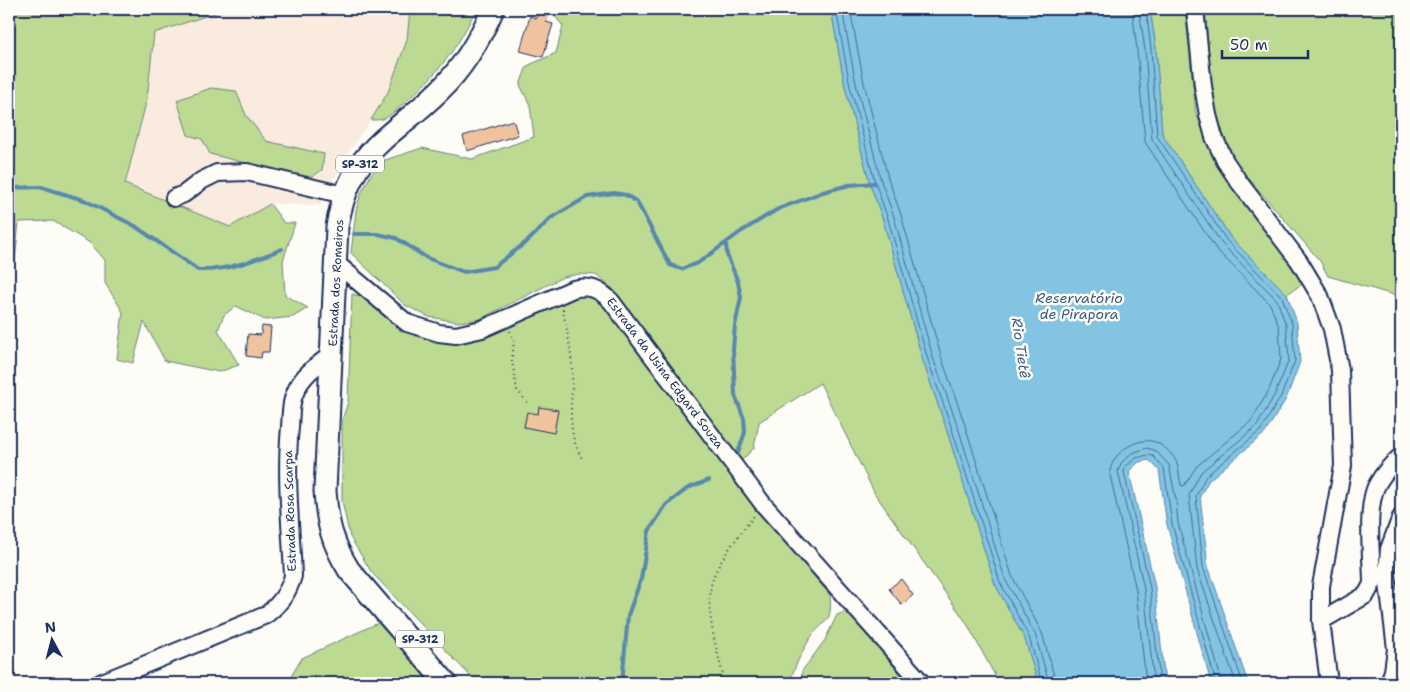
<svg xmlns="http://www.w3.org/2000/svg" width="1410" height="692" font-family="'Shantell Sans',sans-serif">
  <rect width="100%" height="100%" fill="#fdfcf7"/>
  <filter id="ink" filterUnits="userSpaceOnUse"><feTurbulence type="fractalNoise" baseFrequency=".02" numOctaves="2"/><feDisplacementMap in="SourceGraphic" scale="10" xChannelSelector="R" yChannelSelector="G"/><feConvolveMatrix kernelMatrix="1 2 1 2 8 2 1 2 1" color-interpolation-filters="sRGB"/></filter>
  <g filter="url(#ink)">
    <path fill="#f9ebdd" d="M227,9H410L407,40L388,92L371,120L349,151L320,205L270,204L230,227L125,184L138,137L147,99L153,33Z"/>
    <path fill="#bcda92" stroke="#6c8478" d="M9,9H227L154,33L147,99L125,184L230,227L270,204L284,223H295L283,261L285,295L308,308L293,317L265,320L236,306L224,315L218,330L239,365L219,372L165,361L144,322L133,363L117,359L123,312L105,283V260L90,243L53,221L19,222L15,262H9Z
      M410,9H476C458,48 437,75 404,103C399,108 390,116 383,119C380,120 374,120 371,120L388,92L407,40Z
      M549,9H831L845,87L870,184L883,220L923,361L946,428L995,584L1025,639L1038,683H999L966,622L875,494L820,383L759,422L754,448L740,462L613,289L596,275L579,274L563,277L480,319L459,322L429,317L405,305L351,253L356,210L361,193L372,173L385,160L422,148L472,159L534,137L530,105L520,85L527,66L556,53L563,26Z
      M1150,9H1185L1196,113L1210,148L1222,172L1287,258L1304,283L1287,294L1231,238L1162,134L1156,48Z
      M1205,9H1401V297L1328,276L1320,261L1238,166L1223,138L1213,104Z
      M211,88L236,91L246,115L266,141L324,154L322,170L309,179L210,154L202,139L188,135L177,100Z
      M352,294L368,298L457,342L474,340L573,295H593L603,299L740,489L830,595C833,627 823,618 809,640C801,653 794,669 789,683H477L372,573L350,537L342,501V420L348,402Z
      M847,611L908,683H801L802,671L825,640L837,615Z
      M378,623L433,683H287L302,658Z"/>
    <path fill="#83c4e3" stroke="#5988ae" d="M831,9H1150L1156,48L1162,134L1231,238L1287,294L1297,323L1300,362L1286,399L1265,433L1209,480L1200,496L1208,566L1248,683H1211L1167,525L1159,470L1149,460L1139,462L1129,471L1155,587L1165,683H1038L1025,639L995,584L946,428L923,361L883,220L870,184L845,87Z"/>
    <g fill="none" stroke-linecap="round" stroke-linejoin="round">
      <path stroke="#456b93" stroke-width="1" d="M836,9L850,86L875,182L888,219L928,360L951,426L1000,582L1029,637L1042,683
        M842,9L856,84L881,181L894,217L933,358L957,424L1005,579L1035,634L1049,683
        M850,9L864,83L888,178L901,215L941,356L964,422L1012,576L1042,633L1056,683
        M1132,9L1137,50L1145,142L1216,249L1270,304L1279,327L1281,359L1269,390L1251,421L1197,466L1184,486L1181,485C1179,477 1179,468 1176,461C1172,453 1161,443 1152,441C1133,438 1109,456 1110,475L1136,590L1146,683
        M1139,9L1145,50L1152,139L1222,244L1277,300L1286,325L1289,360L1275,394L1257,426L1201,472L1189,495L1197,569L1236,683
        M1146,9L1151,49L1157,136L1227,241L1282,297L1292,324L1295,361L1281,396L1261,430L1206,476L1196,496L1203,567L1243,683
        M1154,683L1144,589L1118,471L1121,463L1132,453L1147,448L1156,451L1169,465L1176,500L1178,523L1222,683
        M1160,683L1150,588L1124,472L1125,467L1136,458L1148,455L1153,456L1164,468L1172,524L1216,683"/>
      <path stroke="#5988ae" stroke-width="4" d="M9,188L41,187L84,200L135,226L198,270C227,271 255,260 282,249
        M354,234H378L396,238L427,258L464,272L494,267L529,240L551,218L587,197L614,193L626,195L637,202L670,265L682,269L698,263L742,231L778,209L823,192L849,185L875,183
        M726,243L727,255L738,282L741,297L735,326L733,349L735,395L744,419L745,432L738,453
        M622,683L628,615L641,579L649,531L666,505L688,488L709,480"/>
    </g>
    <path fill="#f0c39f" stroke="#1b2f5e" d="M539,11L549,14L546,22L553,24L543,57L520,51L530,16L536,18Z
      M513,120L518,135L467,151L463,136Z
      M262,326L271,327L269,352H262L261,358L246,356L248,334L261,335Z
      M539,407L558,410L554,433L524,427L527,412L538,414Z
      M901,579L913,595L902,605L889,589Z"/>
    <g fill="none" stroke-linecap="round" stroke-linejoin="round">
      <defs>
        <path id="minor" d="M1195,9L1203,86L1208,115L1214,137L1225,161L1239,182L1299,261L1320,296L1332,329L1340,370L1343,466L1321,586V621L1329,683
          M174,198L184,194L201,181L217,173L247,172L344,195
          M336,263L407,323L439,333L456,335L482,329L573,289C590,285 599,289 611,301L763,504L922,683
          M1321,621L1366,595L1372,584C1372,558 1365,504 1378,483C1384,472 1392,464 1401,456
          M100,683L266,615C280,604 288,593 293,576C291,526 285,477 290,427C291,416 290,403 295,393C301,376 317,365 331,355
          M1389,683L1393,671L1396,649L1387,575L1389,549L1401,517"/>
        <path id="major" d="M446,683L349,570C332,543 327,522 325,491L337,227C350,149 389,140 439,91C463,68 480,39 493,9"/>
      </defs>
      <use href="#minor" stroke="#1b2f5e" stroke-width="20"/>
      <use href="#major" stroke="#1b2f5e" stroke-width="25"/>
      <path stroke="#1b2f5e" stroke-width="2" stroke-dasharray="1 4" stroke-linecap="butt" d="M563,309C566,328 571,347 572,367C574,398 564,429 582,458
        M510,331L514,341L512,361L517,390L527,402
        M725,683C718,653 701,603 715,573C725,552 740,534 754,516"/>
      <use href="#minor" stroke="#fdfcf7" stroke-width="16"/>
      <use href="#major" stroke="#fdfcf7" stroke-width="21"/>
    </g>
  </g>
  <g text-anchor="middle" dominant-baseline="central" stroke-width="5" stroke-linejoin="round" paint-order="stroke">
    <g fill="#fdfcf7" stroke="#5f6c8c" stroke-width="1">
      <rect x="336" y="155.5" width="48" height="17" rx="4"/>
      <rect x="396" y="630.5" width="48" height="17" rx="4"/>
    </g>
    <g font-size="11" font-weight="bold" fill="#1b2f5e">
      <text x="360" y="164">SP-312</text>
      <text x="420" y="639">SP-312</text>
    </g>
    <g font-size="12" fill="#1b2f5e" stroke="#fdfcf7">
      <text transform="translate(336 283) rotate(-87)">Estrada dos Romeiros</text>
      <text transform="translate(665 373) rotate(53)">Estrada da Usina Edgard Souza</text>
      <text transform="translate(290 511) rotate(-92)">Estrada Rosa Scarpa</text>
    </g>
    <g font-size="14" font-style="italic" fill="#3a5c86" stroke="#fdfcf7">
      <text x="1079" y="298">Reservatório<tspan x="1079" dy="16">de Pirapora</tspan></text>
      <text transform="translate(1021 348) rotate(82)">Rio Tietê</text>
    </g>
  </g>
  <rect width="1410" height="692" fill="none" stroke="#fdfcf7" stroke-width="30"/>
  <rect x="15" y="15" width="1380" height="662" fill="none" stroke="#1b2f5e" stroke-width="2" filter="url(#ink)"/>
  <g transform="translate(52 640) rotate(353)" stroke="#fdfcf7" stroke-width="4" paint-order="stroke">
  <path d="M0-4L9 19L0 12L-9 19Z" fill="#1b2f5e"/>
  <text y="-8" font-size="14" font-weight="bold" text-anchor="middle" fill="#1b2f5e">N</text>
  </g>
  <path d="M1222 50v8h86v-8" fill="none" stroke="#1b2f5e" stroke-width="2.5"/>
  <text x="1230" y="50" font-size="15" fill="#1b2f5e" stroke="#fdfcf7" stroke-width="4" paint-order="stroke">50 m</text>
</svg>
